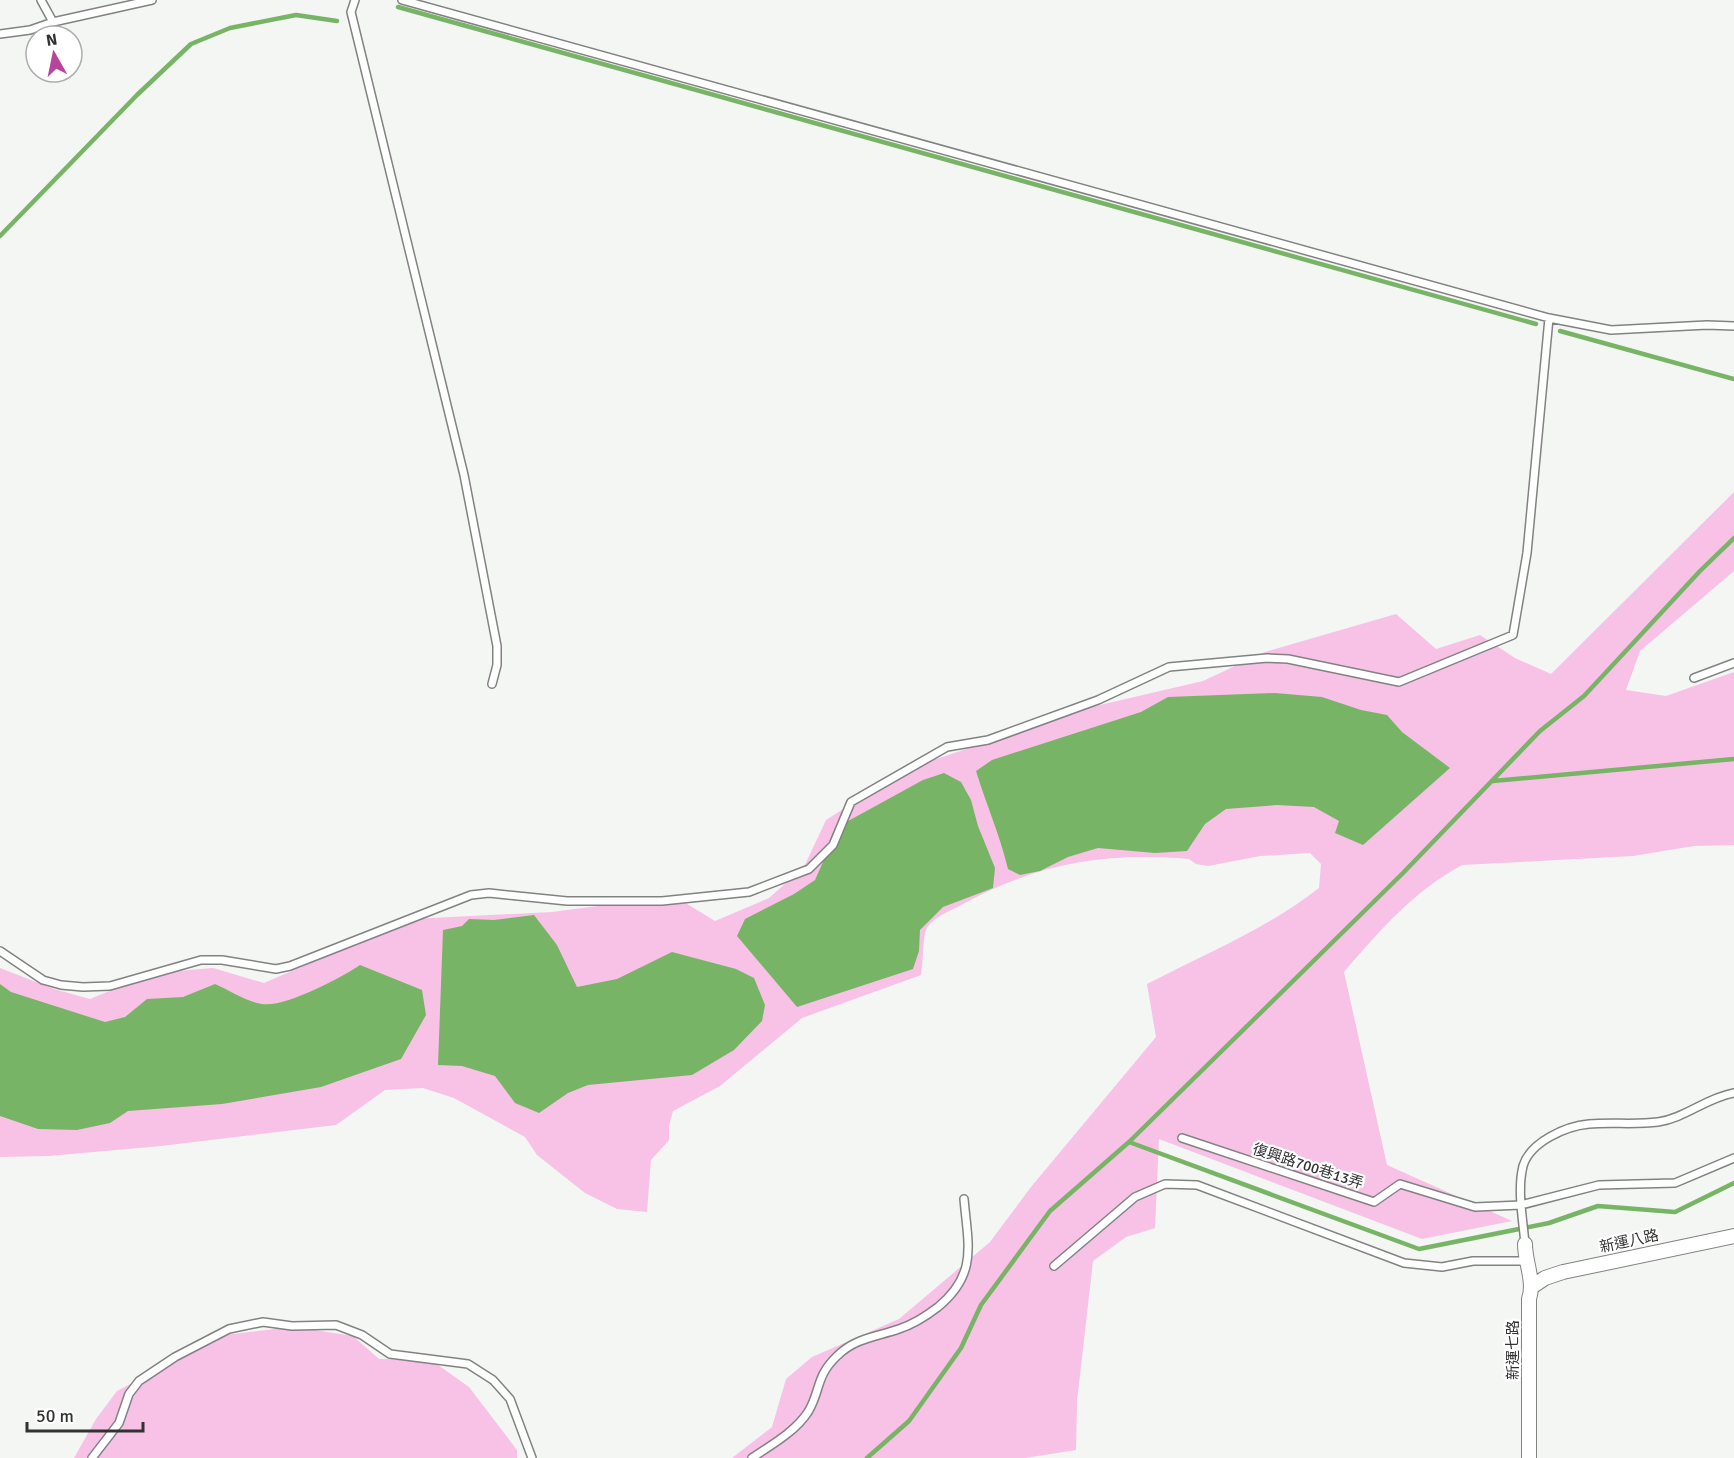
<svg xmlns="http://www.w3.org/2000/svg" width="1734" height="1458" font-family="Signika,'Noto Sans TC',sans-serif">
  <rect width="100%" height="100%" fill="#f3f6f2"/>
  <path fill="#f8c1e6" d="M1734,492V571L1640,651L1626,690L1666,696L1734,672V845L1694,846L1633,856L1462,865C1414,891 1379,931 1344,972L1387,1165L1512,1221L1422,1239L1159,1139L1155,1228L1126,1237L1093,1261L1077,1401L1076,1450L1025,1458H732L772,1427L786,1379L812,1357L899,1319L990,1242L1031,1187L1156,1037L1147,984C1205,954 1268,928 1319,888L1321,864L1310,853L1260,856L1208,866L1196,864L1189,859C1105,852 1038,863 963,904C951,911 932,917 926,930C923,937 923,964 921,975L802,1018L720,1086L673,1111L669,1126V1140L651,1160L647,1212L617,1209L585,1193L537,1155L525,1137L454,1098L423,1088L385,1090L336,1125L161,1146L49,1156L0,1157V968L54,989L90,999L153,973L213,968L264,983L412,919L552,912L652,899L684,902L715,921L769,898L804,867L826,820L904,770L1087,708L1203,681L1265,652L1396,614L1436,649L1480,635L1515,658L1551,674Z
    M275,1329H308L353,1336L379,1359L431,1360L469,1387L517,1450V1458H74L96,1419L117,1391L225,1335Z"/>
  <path fill="#78b465" d="M1275,693L1322,697L1361,710L1387,715L1402,732L1450,768L1363,845L1335,833L1339,821L1314,807L1277,805L1226,809L1205,824L1187,851L1155,853L1098,848L1068,857L1040,871L1020,875L1008,869C1000,835 986,804 976,771L992,760L1141,712L1168,697Z
    M944,773L961,782L971,800L978,826L995,868L993,888L943,907L920,930L919,951L913,969L797,1007L737,936L745,919L794,894L815,880L839,826L923,780Z
    M534,915L557,945L577,987L617,979L672,952L736,969L754,978L765,1005L762,1021L734,1050L692,1075L588,1085L568,1093L539,1113L515,1103L495,1076L462,1066L438,1065L443,930L462,926L469,919L494,920Z
    M360,965L422,990L426,1015L401,1059L321,1087L222,1104L128,1111L110,1123L77,1130L38,1129L0,1116V984L11,992L105,1022L125,1017L147,999L183,997L215,984C229,990 247,1002 262,1004C284,1008 341,978 360,965Z"/>
  <g fill="none" stroke-linecap="round" stroke-linejoin="round">
    <path stroke="#78b465" stroke-width="4.5" d="M398,7L1536,324
      M0,236L137,95L191,44L230,28L296,15L337,21
      M1560,331L1734,379
      M1493,781L1734,759
      M1129,1142L1403,873L1540,731L1584,696L1700,571L1734,538
      M867,1458L909,1421L961,1348L981,1305L1050,1211L1129,1142L1419,1249L1549,1223L1598,1206L1675,1212L1734,1183"/>
    <defs>
      <path id="service" d="M41,0L53,22
        M355,0L351,12L464,475L497,646V665L492,684
        M402,0L1549,318L1611,330L1707,325L1734,326
        M0,34L30,30L53,22L152,0
        M1694,678L1734,663
        M0,951L43,980L61,985L83,987L110,986L201,960H222L276,969L290,966L471,895L489,893L567,901H662L749,892L809,869L833,845L851,802L947,747L988,740L1098,700L1169,667L1267,658L1288,659L1399,682L1513,635L1527,553L1549,318
        M1182,1138L1374,1202L1400,1184L1475,1207L1521,1205L1599,1185L1675,1183L1734,1158
        M1525,1244C1523,1220 1517,1190 1523,1166C1530,1142 1566,1126 1589,1124C1612,1122 1635,1125 1658,1122C1685,1118 1706,1098 1734,1093
        M1054,1266L1135,1197L1165,1184L1197,1185L1404,1263L1442,1267L1473,1261H1525
        M92,1458L119,1423L129,1394L139,1381L175,1357L229,1329L263,1322L292,1326L336,1325L362,1335L390,1354L468,1364L493,1380L510,1399L532,1458
        M752,1458C771,1445 795,1432 808,1412C821,1391 815,1377 837,1356C855,1338 876,1337 899,1329C914,1324 925,1317 938,1307C978,1274 968,1245 964,1199"/>
      <path id="minor" d="M1525,1244C1525,1263 1535,1281 1529,1299V1458
        M1533,1286L1545,1278L1563,1272L1734,1236"/>
    </defs>
    <use href="#service" stroke="#818380" stroke-width="10"/>
    <use href="#minor" stroke="#818380" stroke-width="16"/>
    <use href="#service" stroke="#fff" stroke-width="7"/>
    <use href="#minor" stroke="#fff" stroke-width="14"/>
  </g>
  <g text-anchor="middle" dominant-baseline="central" stroke-width="4.5" stroke-linejoin="round" paint-order="stroke">
    <g font-size="15" fill="#313231" stroke="#fff">
      <text transform="translate(1308 1166) rotate(18)">復興路700巷13弄</text>
      <text transform="translate(1629 1241) rotate(-12)">新運八路</text>
      <text transform="translate(1513 1350) rotate(-90)">新運七路</text>
    </g>
  </g>
  <g transform="translate(54 54) rotate(351)"><circle r="28" fill="#ffffff" stroke="#adadad" stroke-width="1.5"/>
  <path d="M0-4.5L10 22L0 15L-10 22Z" fill="#b9449c"/>
  <text y="-9" font-size="16" font-weight="bold" text-anchor="middle" fill="#313231">N</text>
  </g>
  <path d="M27 1422v9h116v-9" fill="none" stroke="#313231" stroke-width="3"/>
  <text x="36" y="1422" font-size="18" fill="#313231" stroke="#ffffff" stroke-width="4.5" paint-order="stroke">50 m</text>
</svg>
